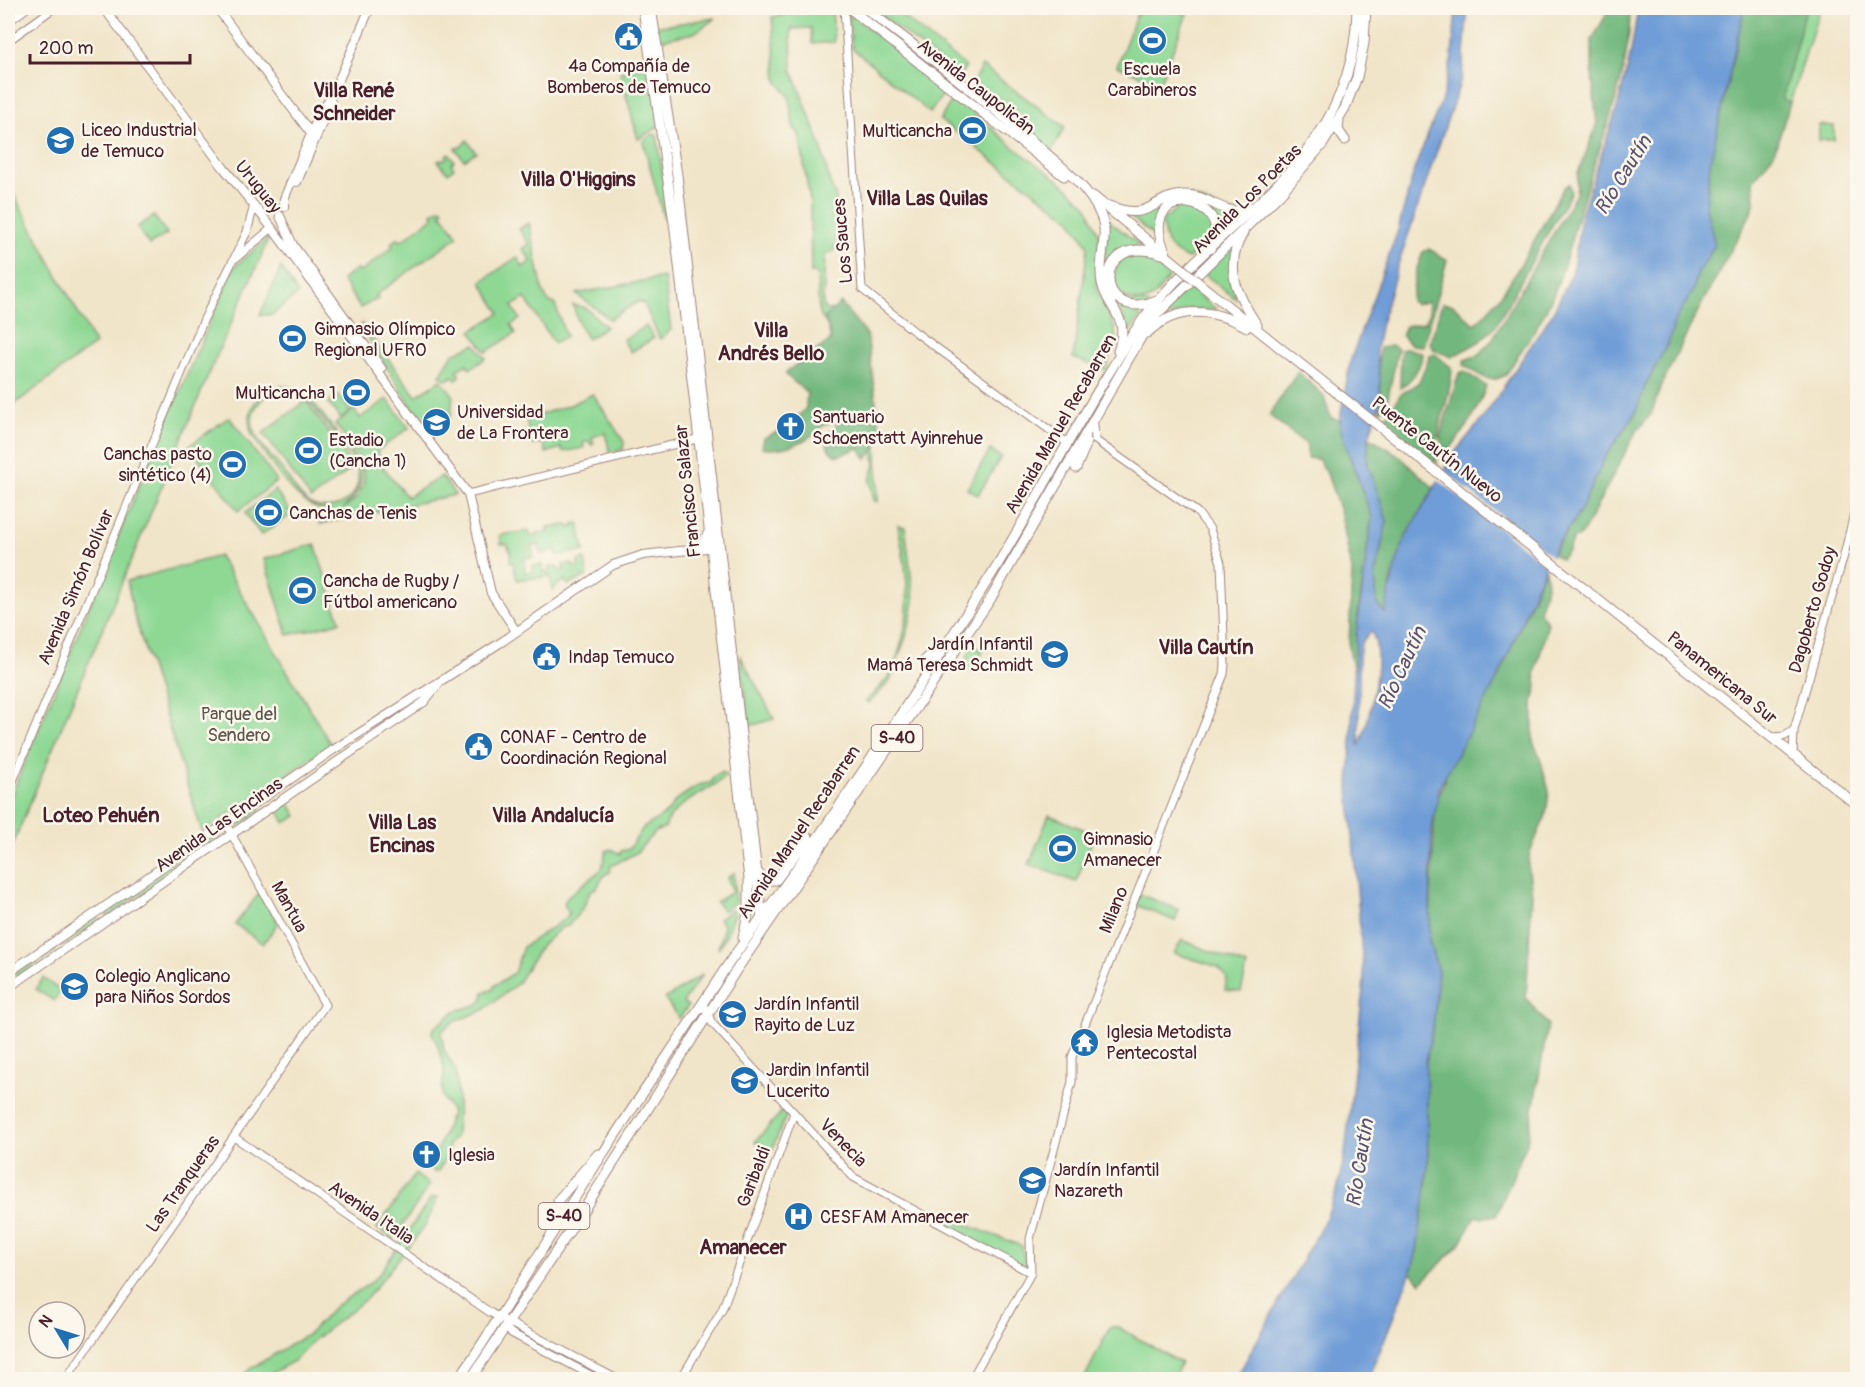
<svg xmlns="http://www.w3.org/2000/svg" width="1865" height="1387" font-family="Pangolin,sans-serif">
  <rect width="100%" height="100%" fill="#fbf7ec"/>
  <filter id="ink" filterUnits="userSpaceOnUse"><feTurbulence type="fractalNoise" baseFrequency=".0167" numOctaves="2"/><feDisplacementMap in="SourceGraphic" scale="12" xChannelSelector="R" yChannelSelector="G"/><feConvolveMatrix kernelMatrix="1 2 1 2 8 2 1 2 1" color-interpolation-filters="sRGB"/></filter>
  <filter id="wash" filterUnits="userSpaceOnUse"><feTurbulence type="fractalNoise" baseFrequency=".008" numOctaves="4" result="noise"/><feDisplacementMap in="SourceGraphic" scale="24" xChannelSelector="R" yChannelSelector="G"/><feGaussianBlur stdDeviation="1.35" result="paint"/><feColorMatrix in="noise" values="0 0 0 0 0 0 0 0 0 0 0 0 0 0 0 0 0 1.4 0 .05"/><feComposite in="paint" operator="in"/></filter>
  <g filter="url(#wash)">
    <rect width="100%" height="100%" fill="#f1e5c9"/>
    <path fill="#8ed894" stroke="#6c7c60" stroke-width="1.5" fill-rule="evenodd" d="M785,8H832L834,42L812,44L811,28L791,29L792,70L821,146L830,183L836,197L835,250L825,255L823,304L825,310L839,309L877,440L878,502L874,501L870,481L875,464L872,441L834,334L819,314L817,273H811L810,201L799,134L793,126L789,96L777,81L772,17L784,15Z
      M872,8H892L966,67L959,76Z
      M1139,8H1171L1187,14L1160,83L1117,66Z
      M1806,8H1820L1790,103L1782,99Z
      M848,13L942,85L944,93L930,113L852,48Z
      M716,18L694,33L655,41L661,125L638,139L620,72L651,64L654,27Z
      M982,66L1065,127L1050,154L975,89L973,82Z
      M954,96L1016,149L1064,184L1087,206L1099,235L1097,290L1114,327L1116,338L1106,370L1073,358L1088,246L1071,220L940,120Z
      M1819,125L1834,126V140H1819Z
      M653,134L657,135L670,224L663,216L643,141Z
      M467,140L476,152L464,160L455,148L461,147Z
      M449,153L454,161L451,164L454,168L448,173L438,161L447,158L446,155Z
      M8,184L95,344L8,409Z
      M1190,196C1209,201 1221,215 1242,213L1217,236C1215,180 1151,189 1156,238L1126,213C1155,213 1165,197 1190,196Z
      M1189,207L1204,213L1212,229L1208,242L1188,259C1165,248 1166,245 1162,221L1177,208Z
      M441,208L444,210L441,213L458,236L376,295L378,299L360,308L342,280L356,269L360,272L393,247L391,243L398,238L401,241L433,217L432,213Z
      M154,216L167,234L149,245L137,227Z
      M1107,219L1140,245L1117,253L1107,269L1111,293L1149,305L1127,335C1124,305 1113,307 1105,284C1100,270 1106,236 1107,219Z
      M529,223L543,292L548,301L555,304L566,337L554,343L525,298L512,306L520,319L511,325L516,333L486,352L471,331L500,313L481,282L517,257L523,267L531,261L523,249L529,244L519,229Z
      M270,236L210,371L8,856V803L146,469L234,267Z
      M1236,238L1231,283L1237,300L1202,272Z
      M1137,253L1172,273C1166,281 1158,295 1149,299C1120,311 1107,287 1119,261Z
      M281,267L298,294L272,315H260Z
      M664,277L671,330L660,339L644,304L639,301L610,319L576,294Z
      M1188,286L1217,310L1190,309L1156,322Z
      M573,305L586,308L606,327L588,339L580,327Z
      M362,324L416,396L441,380L453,395L451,416L429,431C404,397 384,361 360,326Z
      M646,326L654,338L631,352L623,340Z
      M475,344L486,358L470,369L467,364L457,370L460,376L456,380L453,376L446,380L440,375L453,354Z
      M361,382L369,392L352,405L344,395Z
      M288,386L307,394L359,462C365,482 358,495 343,508C350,505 357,498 360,492C374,467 349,444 335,424L354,410L360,418L387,399L409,428L377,451L383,467L407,497L442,476L455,495L320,524L327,513L331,511C297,512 271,461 252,435C243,410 260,385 288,386ZM279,390H291L302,394C312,404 320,416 328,426C344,447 376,477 346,501C338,507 326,509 315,506C300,500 291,482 282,469C273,458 260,445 254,432C247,413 261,394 279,390Z
      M593,394L624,442L623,450L610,452L605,433L592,437L594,444L591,445L589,441L583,443L584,448L563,452L561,448L546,453L543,443L532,445L526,419L570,405Z
      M338,395L351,411L341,419L328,403Z
      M306,401L354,467L311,499L263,433Z
      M229,417L277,481L238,511L189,446Z
      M990,450L1001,457L978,495L967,489Z
      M275,490L292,514L261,535L245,513Z
      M579,523L584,551L557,555L556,549L541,554L539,545L532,546L533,557L524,558L525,573L533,572V566L543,565L544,572H549V567L557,566L558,571L564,570L563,565L573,564L574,568H578V561L585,559L587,576L568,585L564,580L552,590L551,576L517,580L513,562H510L511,553L507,544H501L500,535L529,531L530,536H537V533L549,532L548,527L568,525L569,528H573V524Z
      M898,525L905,527L914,601L908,631L890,681L869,703L866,701C873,693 885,684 890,674C915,620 909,581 898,525Z
      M315,544L340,622L288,635L264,559Z
      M219,556L331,745L202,832L134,615L127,581Z
      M972,646L983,650L975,672L963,667Z
      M740,655L774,719L749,726Z
      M722,772L726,776C709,793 673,801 665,828L655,832L636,853L611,866L610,872L604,875L597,888L591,890L583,908L568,926L562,927L541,946L517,984L482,1011L453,1022L441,1032L444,1050L456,1071L458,1101L456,1136L449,1143L447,1157L438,1171L434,1172L429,1165C436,1158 447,1124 452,1112C449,1105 442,1101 442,1092C442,1083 446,1072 443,1064C441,1053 437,1043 432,1033L433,1029L455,1011L477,1005L482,1001L484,992L492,990L495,985L514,973L523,947L566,918L569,913L564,904L567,897L602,869L606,851L611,849L620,854L621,851L629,849L643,828L667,813L676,800L699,785L712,782L713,777Z
      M288,801L297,816L285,823L278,809Z
      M257,804L261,811L235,829L231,822Z
      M1049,815L1095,834L1076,882L1029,864Z
      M217,833L221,839L108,917L104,910Z
      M734,873L735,903L723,911L716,902L733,891L727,878Z
      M261,891L278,923L263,944L235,924Z
      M1139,894L1179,910L1175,921L1136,905Z
      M731,910L734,912C731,926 726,938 718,949L724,926L719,919Z
      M96,915L100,920L62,947L59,942Z
      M1182,940L1247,966L1241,992L1225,990L1227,978L1218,967L1174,953Z
      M53,946L56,951L17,976L14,971Z
      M703,974L683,1002L688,1006L679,1019L665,999Z
      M43,978L61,991L54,1001L36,989Z
      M783,1110L787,1114L772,1150L755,1142Z
      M415,1174L430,1185L393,1239L377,1228Z
      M438,1197L425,1226L367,1298L314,1340L294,1361L261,1379L238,1380L250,1369L310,1333L335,1306L369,1284L380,1273L431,1198Z
      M946,1217L1022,1246L1026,1268L937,1221Z
      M1110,1327H1118L1181,1363L1173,1379H1084Z"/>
    <path fill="#72b87e" stroke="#5e6c54" stroke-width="1.5" d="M1610,8H1630C1631,74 1602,136 1583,199C1572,234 1565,270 1549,304C1538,328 1520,351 1506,375C1488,385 1480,375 1464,365L1465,360L1478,355L1492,340L1576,194L1578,173L1597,125L1592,74V40Z
      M1744,8H1806L1782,99L1790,103L1774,153L1753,181L1755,201L1751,213L1697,313L1662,384L1651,414L1636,432L1586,527L1578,538H1573L1568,551L1561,559L1552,554L1580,512L1605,457L1634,416L1646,384L1670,339L1674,323L1693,291L1698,272L1714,247L1706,207L1710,163Z
      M1569,184L1571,192L1495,327L1479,342L1452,357L1434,350L1430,343L1442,303L1453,305L1474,324C1507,300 1542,224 1564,187Z
      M1429,249L1447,260L1423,346L1411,345L1402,335L1405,326L1424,323L1429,315L1428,302L1415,304L1411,301L1416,271L1423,252Z
      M841,303L867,335L880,430L879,443L867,459L859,448L838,456C828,453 827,446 826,436L836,427L837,422C824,421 818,431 808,438C797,446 775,451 762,448L764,438L790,426L806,408L807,393L786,375V372L831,340L825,317Z
      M1392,345L1398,349L1386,407L1380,411C1383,389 1375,369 1380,348Z
      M1406,348L1422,353C1422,367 1411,381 1400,388L1401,350Z
      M1435,354L1452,368C1451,402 1433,428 1437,464L1380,419L1390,413L1400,395L1419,382L1430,355Z
      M1464,371L1486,386C1478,411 1465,430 1449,450L1443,448L1440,436L1459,373Z
      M1298,372L1323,395L1331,418L1340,420L1350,458L1372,517L1358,613L1354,673L1349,647L1352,571L1341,514L1326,471L1318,459L1307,458V445L1269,415Z
      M1369,437L1397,454L1434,488L1415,522L1394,571L1386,613L1377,605L1375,575L1387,521L1367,461Z
      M1545,569L1547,584L1539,611L1548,623L1535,674L1537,686L1533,702V742L1539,754L1549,791L1546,815L1530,852L1528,864L1532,894L1526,998L1548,1025L1527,1143L1496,1216L1475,1217L1460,1244L1421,1283L1411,1272L1417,1251L1428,1166L1426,1062L1434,1019L1438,971L1429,941L1435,806L1450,765L1501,671Z"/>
    <path fill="#6f9dd7" stroke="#5c5e81" stroke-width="1.5" fill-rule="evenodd" d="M1456,8H1468L1462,77L1397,268L1380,327L1376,351L1380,378V403L1369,437L1367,461L1387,521L1375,575L1377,604L1385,613L1394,571L1405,538L1456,451L1483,418L1552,314L1572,274L1582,212L1617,108L1630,57L1638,8H1744L1710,163L1706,207L1715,245L1698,272L1693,291L1674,323L1670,339L1646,384L1634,416L1605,457L1580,512L1555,548L1539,580L1501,672L1440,786L1432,828L1429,941L1438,971L1434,1019L1426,1062L1428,1166L1425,1194L1417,1251L1411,1272L1369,1379L1235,1380L1327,1216L1337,1190L1345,1154L1364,980L1349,788L1356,634L1372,517L1345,443L1340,427L1341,412L1351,359L1398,230L1415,167L1442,99L1452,57ZM1371,631C1386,653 1369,722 1359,746V657L1361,643Z"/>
    <path fill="#f1e5c9" d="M1442,469L1554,558L1549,567L1436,478Z"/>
  </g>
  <g filter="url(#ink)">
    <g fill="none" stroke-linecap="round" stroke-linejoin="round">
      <defs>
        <path id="tertiary" d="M844,8L862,289L915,332L1066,442
          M8,22L27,8
          M8,41L54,8
          M236,258L272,228
          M468,494L701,438
          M1772,737L1785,736L1794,730
          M1793,754L1794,730L1844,555L1858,497
          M8,793L204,319L247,232L254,205
          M703,1004L712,1023L853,1177L1031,1273
          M234,1137L491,1313L619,1380
          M504,1326L511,1333L600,1380
          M65,1380L325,1005L226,824
          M680,1380L722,1310L794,1113
          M971,1380L1031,1273L1030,1239L1072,1082V1057L1224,674L1225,664L1221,563L1210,529L1197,512L1095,440L1094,425"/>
        <path id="secondary" d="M104,8L223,167L272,228L468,494L491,593L516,631
          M217,8L315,139
          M297,182L331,102
          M284,207V199L316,122L334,91L370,8
          M280,216L293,245L382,369
          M8,973L333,750L503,641L613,565L643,555L716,547
          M8,988L424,702L439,683"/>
        <path id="primary" d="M643,8L675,230L749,879V908L743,938
          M651,8L677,175L762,918
          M849,8L1064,176
          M865,8C922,51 979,95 1033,142C1057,163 1089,186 1101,216C1110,237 1097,261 1102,283C1108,311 1131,315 1118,351
          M1339,121L1338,130L1345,140
          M1093,196L1180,267
          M1109,206C1153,223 1151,196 1184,195C1210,194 1223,219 1251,208
          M1243,233C1223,267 1237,295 1257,325
          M1166,254C1132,177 1241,197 1210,249
          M1201,285L1858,806
          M1157,300C1095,327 1089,230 1162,254
          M1147,333C1178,304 1213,309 1247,327
          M1076,468L1087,442
          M695,549L702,544L709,532
          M925,660L942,645
          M758,873L765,880H776L808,837
          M558,1200L598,1154
          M458,1380C500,1318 539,1254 579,1191C626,1116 677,1043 725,969C747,937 770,906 793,874C857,781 920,686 981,591C1026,521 1064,446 1107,376C1119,357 1130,337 1143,319C1225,211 1355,164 1357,8
          M470,1380L581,1214L735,972L990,600L1151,320L1280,194L1323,144L1345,108L1357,77L1364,43L1366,8"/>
      </defs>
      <use href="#tertiary" stroke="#9e827a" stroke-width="9"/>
      <use href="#secondary" stroke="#9e827a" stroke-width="10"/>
      <use href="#primary" stroke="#9e827a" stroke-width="11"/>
      <use href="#tertiary" stroke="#fff" stroke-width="7"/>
      <use href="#secondary" stroke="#fff" stroke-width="8"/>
      <use href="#primary" stroke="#fff" stroke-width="9"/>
      <defs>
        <path id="primary-bridge" d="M1180,267L1201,285"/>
      </defs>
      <use href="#primary-bridge" stroke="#9e827a" stroke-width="11" stroke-linecap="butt"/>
      <use href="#primary-bridge" stroke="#fff" stroke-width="9"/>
    </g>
  </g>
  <defs>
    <symbol id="civic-disc" viewBox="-11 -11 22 22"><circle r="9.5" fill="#1f6fb2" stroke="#fbf7ec"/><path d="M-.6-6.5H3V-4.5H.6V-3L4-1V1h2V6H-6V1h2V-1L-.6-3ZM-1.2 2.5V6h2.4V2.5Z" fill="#fff"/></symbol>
    <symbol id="stadium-disc" viewBox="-11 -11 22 22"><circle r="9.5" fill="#1f6fb2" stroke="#fbf7ec"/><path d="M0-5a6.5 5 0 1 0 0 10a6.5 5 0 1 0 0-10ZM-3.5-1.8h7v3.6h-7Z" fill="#fff"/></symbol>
    <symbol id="school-disc" viewBox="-11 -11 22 22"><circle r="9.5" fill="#1f6fb2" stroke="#fbf7ec"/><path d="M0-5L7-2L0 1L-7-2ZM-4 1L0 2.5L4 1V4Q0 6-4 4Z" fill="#fff"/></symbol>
    <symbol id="university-disc" viewBox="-11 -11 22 22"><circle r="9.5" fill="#1f6fb2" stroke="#fbf7ec"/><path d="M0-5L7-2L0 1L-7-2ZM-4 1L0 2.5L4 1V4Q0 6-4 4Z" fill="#fff"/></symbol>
    <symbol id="church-disc" viewBox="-11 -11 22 22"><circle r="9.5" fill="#1f6fb2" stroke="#fbf7ec"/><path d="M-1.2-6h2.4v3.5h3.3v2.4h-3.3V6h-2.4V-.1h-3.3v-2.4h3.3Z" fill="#fff"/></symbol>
    <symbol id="temple-disc" viewBox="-11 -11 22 22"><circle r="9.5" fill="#1f6fb2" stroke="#fbf7ec"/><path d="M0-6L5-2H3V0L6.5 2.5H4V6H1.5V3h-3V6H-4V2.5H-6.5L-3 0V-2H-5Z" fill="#fff"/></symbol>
    <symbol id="hospital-disc" viewBox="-11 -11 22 22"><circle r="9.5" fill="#1f6fb2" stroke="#fbf7ec"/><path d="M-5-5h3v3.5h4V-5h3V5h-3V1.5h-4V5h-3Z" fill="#fff"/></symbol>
  </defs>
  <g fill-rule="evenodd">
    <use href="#civic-disc" x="612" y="20" width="33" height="33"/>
    <use href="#stadium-disc" x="1136" y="24" width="33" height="33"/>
    <use href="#stadium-disc" x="956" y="114" width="33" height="33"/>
    <use href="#school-disc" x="44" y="124" width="33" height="33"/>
    <use href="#stadium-disc" x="276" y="322" width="33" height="33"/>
    <use href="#stadium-disc" x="340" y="376" width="33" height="33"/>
    <use href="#university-disc" x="420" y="406" width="33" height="33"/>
    <use href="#church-disc" x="774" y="410" width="33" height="33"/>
    <use href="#stadium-disc" x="292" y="434" width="33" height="33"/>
    <use href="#stadium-disc" x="216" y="448" width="33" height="33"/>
    <use href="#stadium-disc" x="252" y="496" width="33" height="33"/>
    <use href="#stadium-disc" x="286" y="574" width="33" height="33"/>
    <use href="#school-disc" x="1038" y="638" width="33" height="33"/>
    <use href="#civic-disc" x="530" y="640" width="33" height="33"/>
    <use href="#civic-disc" x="462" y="730" width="33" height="33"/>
    <use href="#stadium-disc" x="1046" y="832" width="33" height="33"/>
    <use href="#school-disc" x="58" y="970" width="33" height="33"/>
    <use href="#school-disc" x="716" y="998" width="33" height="33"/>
    <use href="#temple-disc" x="1068" y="1026" width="33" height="33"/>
    <use href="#school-disc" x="728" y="1064" width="33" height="33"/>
    <use href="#church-disc" x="410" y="1138" width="33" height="33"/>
    <use href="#school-disc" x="1016" y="1164" width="33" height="33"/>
    <use href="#hospital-disc" x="782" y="1200" width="33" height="33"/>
  </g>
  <g text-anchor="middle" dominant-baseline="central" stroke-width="5" stroke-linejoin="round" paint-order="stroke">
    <g fill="#fbf7ec" stroke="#7f6065" stroke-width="1.5">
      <rect x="871.5" y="725" width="51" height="26" rx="4.5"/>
      <rect x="538.5" y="1203" width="51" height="26" rx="4.5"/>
    </g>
    <g font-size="16" font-weight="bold" fill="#4a1f2b">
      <text x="897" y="738">S-40</text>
      <text x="564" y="1216">S-40</text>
    </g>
    <g font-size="18" fill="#4a1f2b" stroke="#fbf7ec" text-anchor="start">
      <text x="629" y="66" text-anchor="middle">4ª Compañía de<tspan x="629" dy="21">Bomberos de Temuco</tspan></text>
      <text x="1152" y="69" text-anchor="middle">Escuela<tspan x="1152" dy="21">Carabineros</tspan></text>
      <text x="81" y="130">Liceo Industrial<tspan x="81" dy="21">de Temuco</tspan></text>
      <text x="952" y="131" text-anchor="end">Multicancha</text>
      <text x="314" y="329">Gimnasio Olímpico<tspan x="314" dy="21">Regional UFRO</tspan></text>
      <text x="336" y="393" text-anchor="end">Multicancha 1</text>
      <text x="457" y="412">Universidad<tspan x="457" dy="21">de La Frontera</tspan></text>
      <text x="812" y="417">Santuario<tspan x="812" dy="21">Schoenstatt Ayinrehue</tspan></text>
      <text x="329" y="440">Estadio<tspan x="329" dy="21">(Cancha 1)</tspan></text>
      <text x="212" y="454" text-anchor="end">Canchas pasto<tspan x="212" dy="21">sintético (4)</tspan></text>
      <text x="289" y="513">Canchas de Tenis</text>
      <text x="323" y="581">Cancha de Rugby /<tspan x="323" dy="21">Fútbol americano</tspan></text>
      <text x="1033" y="644" text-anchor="end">Jardín Infantil<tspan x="1033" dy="21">Mamá Teresa Schmidt</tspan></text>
      <text x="568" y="657">Indap Temuco</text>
      <text x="500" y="737">CONAF - Centro de<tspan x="500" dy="21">Coordinación Regional</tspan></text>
      <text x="1083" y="839">Gimnasio<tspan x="1083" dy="21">Amanecer</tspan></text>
      <text x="95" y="976">Colegio Anglicano<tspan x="95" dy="21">para Niños Sordos</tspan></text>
      <text x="754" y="1004">Jardín Infantil<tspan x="754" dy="21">Rayito de Luz</tspan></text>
      <text x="1106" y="1032">Iglesia Metodista<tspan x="1106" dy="21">Pentecostal</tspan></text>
      <text x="766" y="1070">Jardin Infantil<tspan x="766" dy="21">Lucerito</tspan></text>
      <text x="448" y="1155">Iglesia</text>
      <text x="1054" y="1170">Jardín Infantil<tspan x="1054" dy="21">Nazareth</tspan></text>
      <text x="820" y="1217">CESFAM Amanecer</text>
    </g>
    <g font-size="18" fill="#4a1f2b" stroke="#fbf7ec">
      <text transform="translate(976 87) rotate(38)">Avenida Caupolicán</text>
      <text transform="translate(258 187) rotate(51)">Uruguay</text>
      <text transform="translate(1247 199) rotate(-45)">Avenida Los Poetas</text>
      <text transform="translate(843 241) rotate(-95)">Los Sauces</text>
      <text transform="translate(1061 424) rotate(-60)">Avenida Manuel Recabarren</text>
      <text transform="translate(1437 450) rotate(38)">Puente Cautín Nuevo</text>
      <text transform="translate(688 491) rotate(-96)">Francisco Salazar</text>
      <text transform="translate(76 587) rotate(-67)">Avenida Simón Bolívar</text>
      <text transform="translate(1813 610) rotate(-74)">Dagoberto Godoy</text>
      <text transform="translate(1722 678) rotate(39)">Panamericana Sur</text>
      <text transform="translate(219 825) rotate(-35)">Avenida Las Encinas</text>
      <text transform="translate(799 832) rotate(-56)">Avenida Manuel Recabarren</text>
      <text transform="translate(289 907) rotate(61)">Mantua</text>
      <text transform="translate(1114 910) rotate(-68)">Milano</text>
      <text transform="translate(843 1143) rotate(46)">Venecia</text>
      <text transform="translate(754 1177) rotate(-69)">Garibaldi</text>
      <text transform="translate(183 1184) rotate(-55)">Las Tranqueras</text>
      <text transform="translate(371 1213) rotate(34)">Avenida Italia</text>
    </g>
    <g font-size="18" fill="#5e564a" stroke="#fbf7ec">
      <text x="239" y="714">Parque del<tspan x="239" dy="21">Sendero</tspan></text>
    </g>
    <g font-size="20" font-weight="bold" fill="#4a1f2b" stroke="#fbf7ec">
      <text x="354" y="90">Villa René<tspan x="354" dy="23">Schneider</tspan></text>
      <text x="578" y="179">Villa O'Higgins</text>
      <text x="927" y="198">Villa Las Quilas</text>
      <text x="771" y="330">Villa<tspan x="771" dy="23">Andrés Bello</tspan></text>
      <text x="1206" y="647">Villa Cautín</text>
      <text x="101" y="815">Loteo Pehuén</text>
      <text x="553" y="815">Villa Andalucía</text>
      <text x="402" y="822">Villa Las<tspan x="402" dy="23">Encinas</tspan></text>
      <text x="743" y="1247">Amanecer</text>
    </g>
    <g font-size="20" font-style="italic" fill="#595170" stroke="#fbf7ec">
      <text transform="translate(1623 175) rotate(-58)">Río Cautín</text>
      <text transform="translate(1402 668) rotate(-65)">Río Cautín</text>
      <text transform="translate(1360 1163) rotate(-81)">Río Cautín</text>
    </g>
  </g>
  <rect width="1865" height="1387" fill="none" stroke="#fbf7ec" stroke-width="30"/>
  <g transform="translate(57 1330) rotate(308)"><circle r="28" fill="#fbf7ec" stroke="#b4a19f" stroke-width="1.5"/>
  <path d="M0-4.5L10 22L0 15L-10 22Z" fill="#1f6fb2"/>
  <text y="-9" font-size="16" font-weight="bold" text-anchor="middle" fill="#4a1f2b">N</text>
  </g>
  <path d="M30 54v9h160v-9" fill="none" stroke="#4a1f2b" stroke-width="3"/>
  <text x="39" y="54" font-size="18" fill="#4a1f2b" stroke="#fbf7ec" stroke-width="4.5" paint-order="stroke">200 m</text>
</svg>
